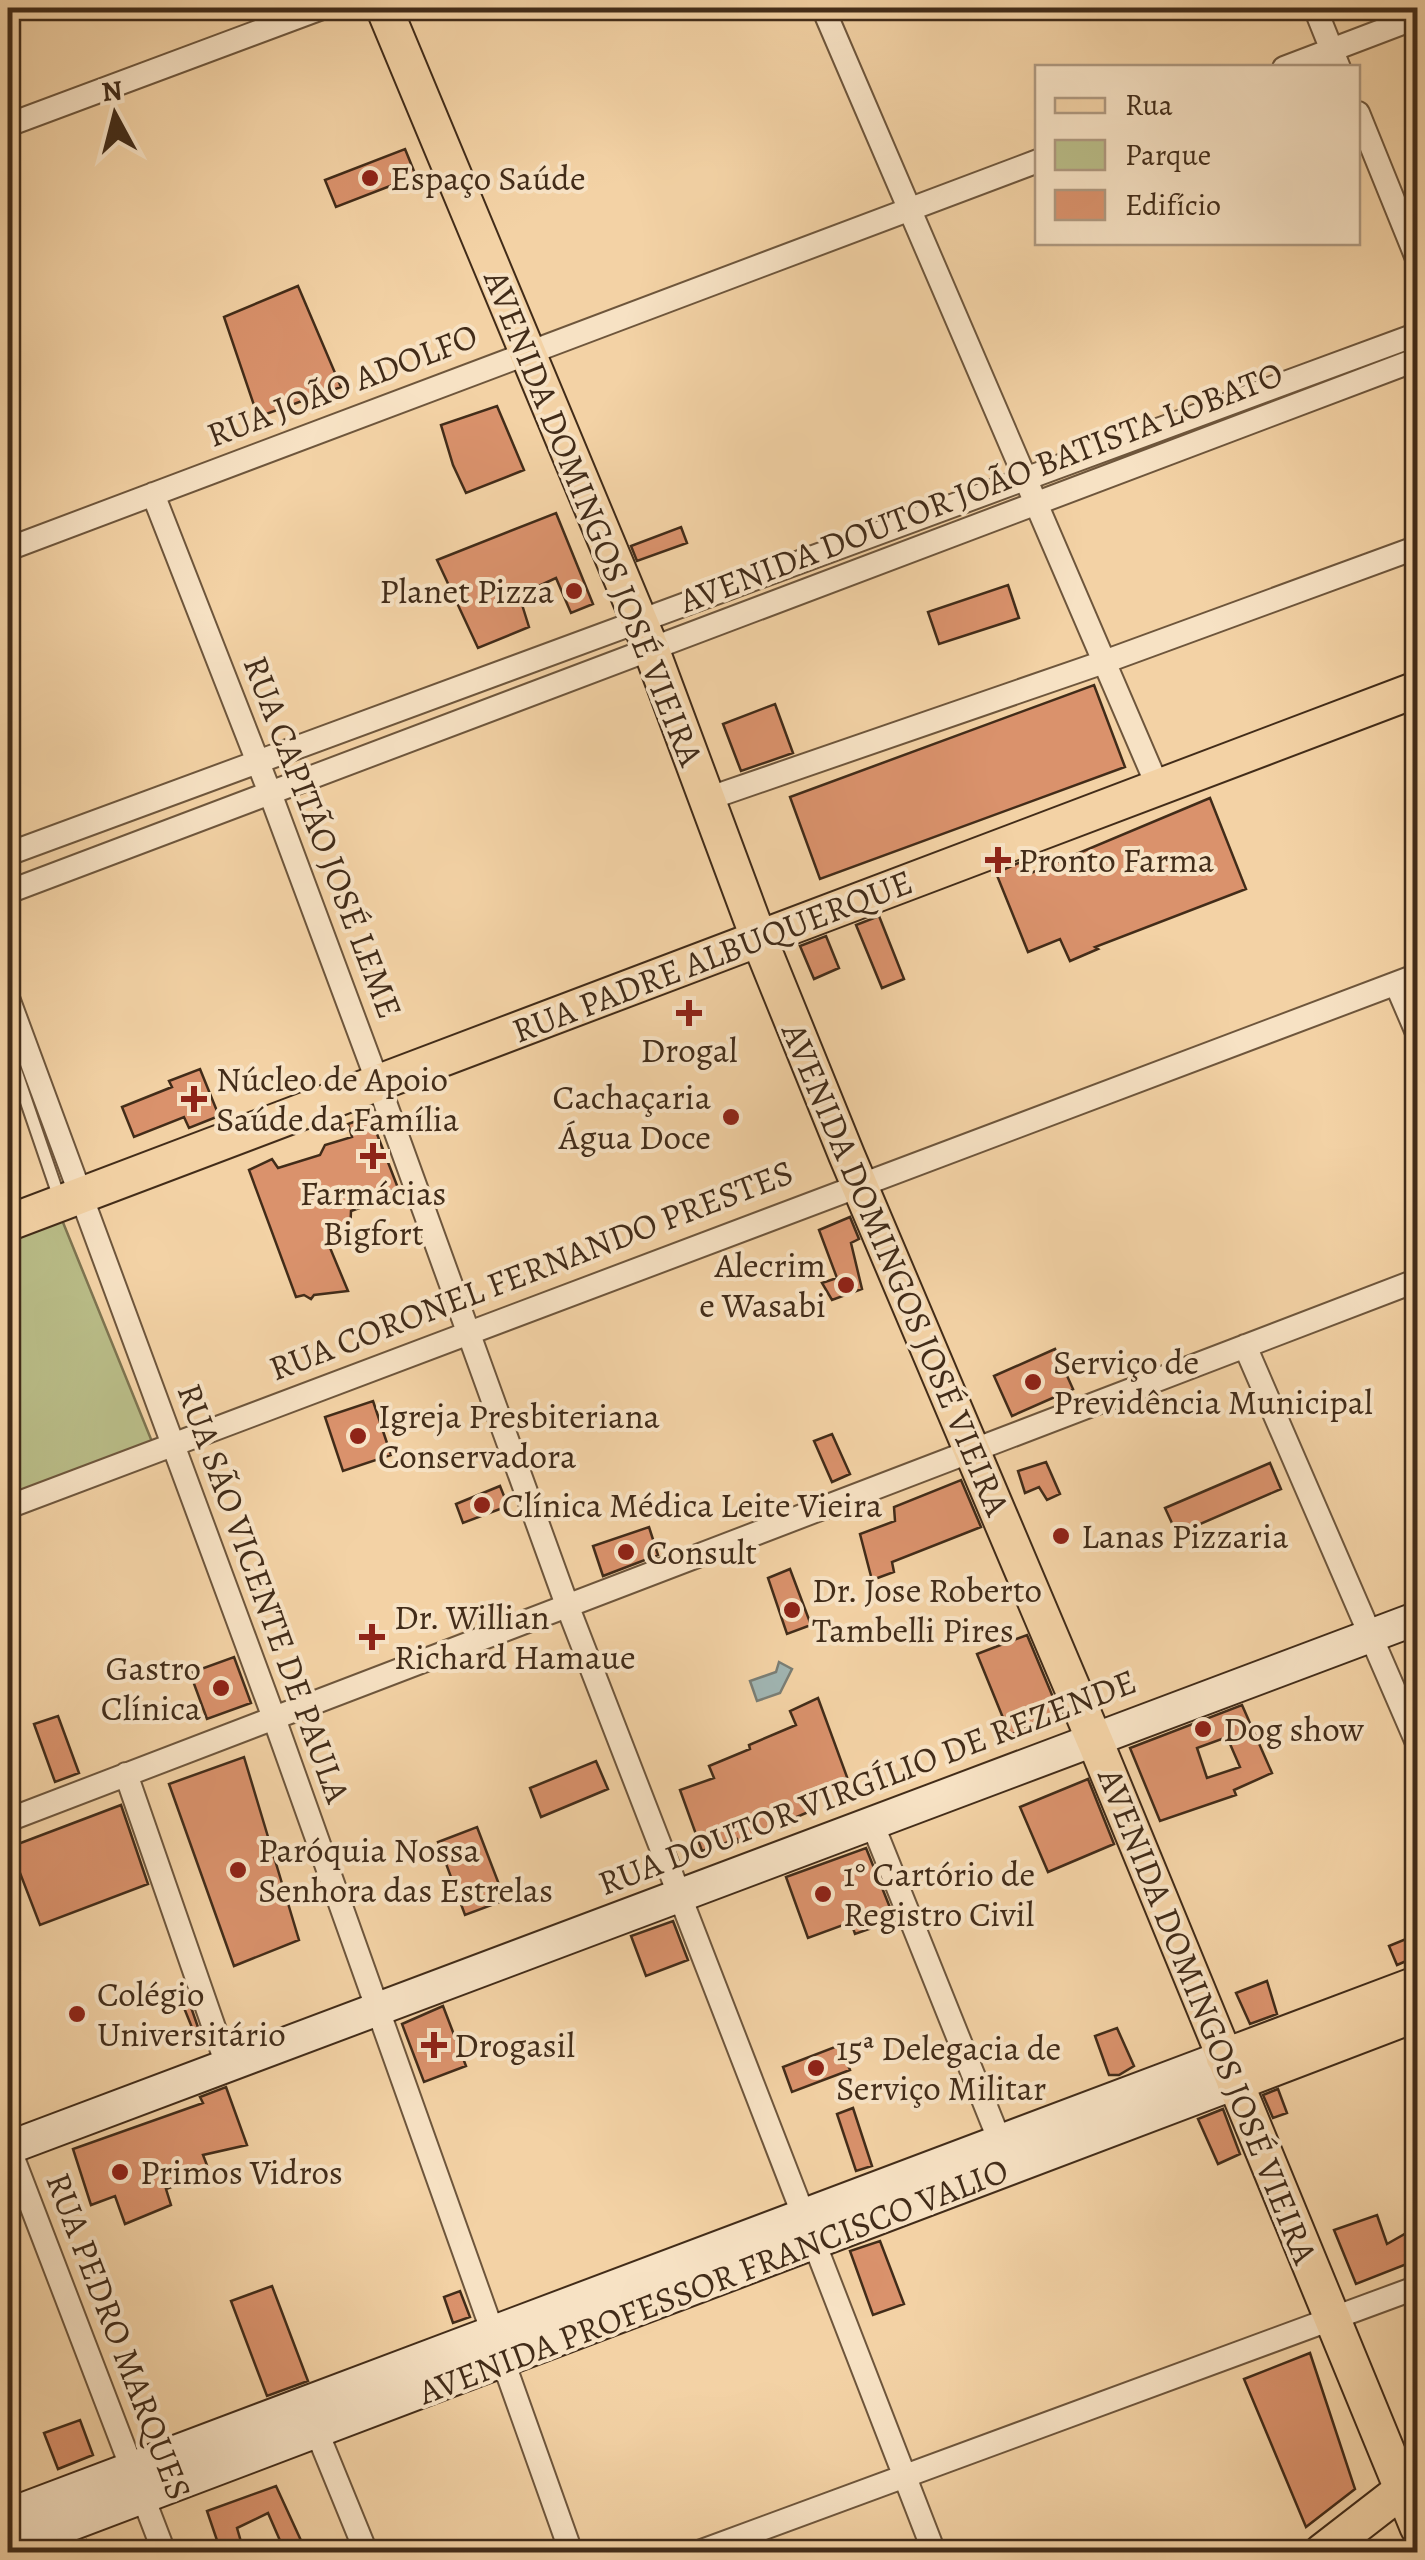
<svg xmlns="http://www.w3.org/2000/svg" width="1425" height="2560" font-family="Alegreya,serif">
  <rect width="100%" height="100%" fill="#f3d2a5"/>
  <filter id="stains"><feTurbulence type="fractalNoise" baseFrequency=".002" numOctaves="4"/><feColorMatrix values="0 0 0 0 .2 0 0 0 0 .09 0 0 0 0 .02 0 0 0 .5 -.17"/></filter>
  <radialGradient id="worn" r=".72"><stop offset=".6" stop-color="#630" stop-opacity="0"/><stop offset="1" stop-color="#630" stop-opacity=".3"/></radialGradient>
  <path fill="#b9bc87" stroke="#7e7450" stroke-width="2.5" d="M60,1215L155,1449L8,1503V1236Z"/>
  <path fill="#a0b5b2" stroke="#7a7e75" stroke-width="2.5" d="M779,1662L792,1669L780,1693L757,1701L750,1681L776,1672Z"/>
  <path fill="#da926c" stroke="#422c19" stroke-width="2.5" fill-rule="evenodd" d="M405,149L416,176L336,207L325,180Z
    M298,286L341,387L258,417L224,317Z
    M497,406L524,470L466,493L453,465L441,425Z
    M556,513L593,604L571,613L556,578L519,595L529,627L478,648L437,560Z
    M681,527L687,543L637,561L631,546Z
    M1008,585L1019,618L939,644L928,612Z
    M1094,685L1125,767L820,879L790,797Z
    M775,704L793,753L741,771L723,724Z
    M1210,798L1246,889L1095,947L1098,949L1070,961L1060,939L1028,952L996,873L1023,861L1029,874Z
    M879,916L904,979L882,988L856,925Z
    M826,936L839,968L814,979L800,946Z
    M200,1069L219,1116L189,1128L184,1117L134,1137L122,1107L172,1087L169,1081Z
    M370,1116L398,1188L369,1199L371,1204L351,1211L350,1234L328,1243L348,1291L314,1295L311,1299L304,1295L296,1297L249,1170L272,1159L278,1168L320,1155L325,1145L352,1137L348,1124Z
    M850,1217L859,1239L851,1243L862,1289L832,1300L822,1283L837,1278L819,1230Z
    M1055,1349L1073,1389L1012,1416L994,1376Z
    M373,1401L391,1455L343,1471L325,1417Z
    M832,1434L850,1474L832,1482L814,1441Z
    M1046,1462L1060,1494L1047,1500L1039,1487L1025,1493L1018,1471Z
    M1270,1463L1281,1489L1177,1534L1165,1508Z
    M961,1480L981,1527L892,1562L894,1572L872,1580L860,1534L895,1521L894,1507Z
    M500,1486L508,1506L463,1523L456,1504Z
    M649,1527L658,1555L603,1576L593,1546Z
    M790,1569L811,1625L787,1634L768,1578Z
    M1027,1635L1060,1714L1010,1735L977,1654Z
    M234,1657L251,1703L207,1719L190,1673Z
    M818,1698L847,1777L806,1794L813,1810L738,1842L737,1839L702,1851L680,1790L714,1778L709,1766L750,1749L749,1745L796,1725L790,1711Z
    M1242,1705L1272,1773L1234,1790L1236,1795L1160,1821L1130,1748ZM1227,1737L1240,1767L1207,1778L1197,1748Z
    M58,1716L79,1773L55,1782L34,1724Z
    M244,1757L299,1940L234,1966L169,1784Z
    M596,1761L608,1789L541,1817L530,1788Z
    M1088,1779L1114,1844L1048,1872L1020,1807Z
    M121,1805L148,1884L40,1925L10,1847Z
    M477,1827L505,1900L465,1915L438,1842Z
    M866,1848L895,1920L855,1934L851,1922L808,1938L786,1877Z
    M673,1921L688,1960L646,1976L631,1936Z
    M1418,1934V1956L1397,1965L1389,1946Z
    M1267,1981L1277,2014L1250,2024L1236,1993Z
    M185,1990L200,2033L195,2035L178,1993Z
    M443,2006L466,2066L424,2082L402,2024Z
    M1117,2028L1134,2066L1119,2075H1109L1095,2036Z
    M840,2045L850,2070L792,2092L783,2067Z
    M226,2087L247,2145L203,2155L210,2173L166,2189L171,2205L125,2224L115,2196L91,2205L73,2149L203,2103L200,2097Z
    M1278,2089L1287,2113L1273,2118L1263,2095Z
    M853,2108L872,2166L856,2171L837,2114Z
    M1223,2109L1240,2154L1218,2164L1198,2119Z
    M1377,2215L1387,2244L1410,2231L1417,2260L1356,2284L1334,2230Z
    M880,2241L904,2304L873,2315L850,2251Z
    M272,2286L308,2381L267,2396L231,2301Z
    M460,2291L470,2317L453,2323L444,2297Z
    M1310,2353L1355,2489L1306,2527L1244,2379Z
    M80,2420L93,2455L58,2469L44,2433Z
    M276,2486L304,2547L285,2552L268,2513L237,2528L244,2552H221L207,2511Z
    M86,2540L91,2552H53Z"/>
  <g fill="none" stroke-linecap="round" stroke-linejoin="round">
    <defs>
      <path id="lane" d="M8,1048L60,1200"/>
      <path id="street" d="M823,8L1158,787
        M1315,8L1339,68
        M1284,68L1418,17
        M1358,113L1418,261
        M8,125L322,8
        M153,494L270,793L378,1083L567,1605L934,2552
        M8,549L1038,161
        M707,799L1104,662L1418,547
        M8,854L1418,334
        M8,892L1418,359
        M1396,984L1418,1035
        M8,998L274,1718L571,2552
        M1245,1346L1418,1745
        M8,1507L1418,975
        M126,1774L227,2065
        M8,1820L1418,1280
        M872,1823L1005,2154
        M8,2145L164,2552
        M312,2420L366,2552
        M699,2552L1418,2287"/>
      <path id="secondary" d="M8,2148L1418,1618
        M8,2515L1224,2057
        M8,2548L1235,2083"/>
      <path id="primary" d="M384,8L651,649L759,939L847,1156L1099,1751L1418,2527
        M8,1223L1418,689
        M1224,2057L1418,1984
        M1235,2083L1418,2013
        M1322,2552L1402,2490"/>
    </defs>
    <use href="#lane" stroke="#6e563c" stroke-width="15"/>
    <use href="#street" stroke="#6e563c" stroke-width="26"/>
    <use href="#secondary" stroke="#422c19" stroke-width="36"/>
    <use href="#primary" stroke="#422c19" stroke-width="39"/>
    <use href="#lane" stroke="#f7e2c4" stroke-width="11"/>
    <use href="#street" stroke="#f7e2c4" stroke-width="22"/>
    <use href="#secondary" stroke="#f7e2c4" stroke-width="32"/>
    <use href="#primary" stroke="#f3d2a5" stroke-width="35"/>
  </g>
  <g fill="#8f2418" stroke="#f7e2c4" stroke-width="4">
    <circle cx="370" cy="178" r="10"/>
    <circle cx="574" cy="591" r="10"/>
    <path d="M993 845h10v10h10v10h-10v10h-10v-10h-10v-10h10z"/>
    <path d="M684 998h10v10h10v10h-10v10h-10v-10h-10v-10h10z"/>
    <path d="M189 1084h10v10h10v10h-10v10h-10v-10h-10v-10h10z"/>
    <circle cx="731" cy="1117" r="10"/>
    <path d="M368 1141h10v10h10v10h-10v10h-10v-10h-10v-10h10z"/>
    <circle cx="846" cy="1285" r="10"/>
    <circle cx="1033" cy="1382" r="10"/>
    <circle cx="358" cy="1436" r="10"/>
    <circle cx="482" cy="1505" r="10"/>
    <circle cx="1061" cy="1536" r="10"/>
    <circle cx="626" cy="1552" r="10"/>
    <circle cx="792" cy="1610" r="10"/>
    <path d="M367 1622h10v10h10v10h-10v10h-10v-10h-10v-10h10z"/>
    <circle cx="221" cy="1688" r="10"/>
    <circle cx="1203" cy="1729" r="10"/>
    <circle cx="238" cy="1870" r="10"/>
    <circle cx="823" cy="1894" r="10"/>
    <circle cx="77" cy="2014" r="10"/>
    <path d="M429 2030h10v10h10v10h-10v10h-10v-10h-10v-10h10z"/>
    <circle cx="816" cy="2068" r="10"/>
    <circle cx="120" cy="2172" r="10"/>
  </g>
  <g text-anchor="middle" dominant-baseline="central" stroke-width="8" stroke-linejoin="round" paint-order="stroke">
    <g font-size="35" fill="#422c19" stroke="#f7e2c4" text-anchor="start">
      <text x="390" y="178">Espaço Saúde</text>
      <text x="554" y="591" text-anchor="end">Planet Pizza</text>
      <text x="1018" y="860">Pronto Farma</text>
      <text x="689" y="1050" text-anchor="middle">Drogal</text>
      <text x="216" y="1079">Núcleo de Apoio<tspan x="216" dy="40">Saúde da Família</tspan></text>
      <text x="711" y="1097" text-anchor="end">Cachaçaria<tspan x="711" dy="40">Água Doce</tspan></text>
      <text x="373" y="1193" text-anchor="middle">Farmácias<tspan x="373" dy="40">Bigfort</tspan></text>
      <text x="826" y="1265" text-anchor="end">Alecrim<tspan x="826" dy="40">e Wasabi</tspan></text>
      <text x="1053" y="1362">Serviço de<tspan x="1053" dy="40">Previdência Municipal</tspan></text>
      <text x="378" y="1416">Igreja Presbiteriana<tspan x="378" dy="40">Conservadora</tspan></text>
      <text x="502" y="1505">Clínica Médica Leite Vieira</text>
      <text x="1081" y="1536">Lanas Pizzaria</text>
      <text x="646" y="1552">Consult</text>
      <text x="812" y="1590">Dr. Jose Roberto<tspan x="812" dy="40">Tambelli Pires</tspan></text>
      <text x="394" y="1617">Dr. Willian<tspan x="394" dy="40">Richard Hamaue</tspan></text>
      <text x="201" y="1668" text-anchor="end">Gastro<tspan x="201" dy="40">Clínica</tspan></text>
      <text x="1223" y="1729">Dog show</text>
      <text x="258" y="1850">Paróquia Nossa<tspan x="258" dy="40">Senhora das Estrelas</tspan></text>
      <text x="843" y="1874">1° Cartório de<tspan x="843" dy="40">Registro Civil</tspan></text>
      <text x="97" y="1994">Colégio<tspan x="97" dy="40">Universitário</tspan></text>
      <text x="454" y="2045">Drogasil</text>
      <text x="836" y="2048">15ª Delegacia de<tspan x="836" dy="40">Serviço Militar</tspan></text>
      <text x="140" y="2172">Primos Vidros</text>
    </g>
    <g font-size="35" fill="#422c19" stroke="#f7e2c4">
      <text transform="translate(342 385) rotate(-21)">RUA JOÃO ADOLFO</text>
      <text transform="translate(981 487) rotate(-21)">AVENIDA DOUTOR JOÃO BATISTA LOBATO</text>
      <text transform="translate(594 518) rotate(68)">AVENIDA DOMINGOS JOSÉ VIEIRA</text>
      <text transform="translate(323 837) rotate(69)">RUA CAPITÃO JOSÉ LEME</text>
      <text transform="translate(712 956) rotate(-21)">RUA PADRE ALBUQUERQUE</text>
      <text transform="translate(896 1269) rotate(67)">AVENIDA DOMINGOS JOSÉ VIEIRA</text>
      <text transform="translate(531 1270) rotate(-21)">RUA CORONEL FERNANDO PRESTES</text>
      <text transform="translate(264 1593) rotate(70)">RUA SÃO VICENTE DE PAULA</text>
      <text transform="translate(867 1782) rotate(-21)">RUA DOUTOR VIRGÍLIO DE REZENDE</text>
      <text transform="translate(1208 2016) rotate(68)">AVENIDA DOMINGOS JOSÉ VIEIRA</text>
      <text transform="translate(713 2281) rotate(-21)">AVENIDA PROFESSOR FRANCISCO VALIO</text>
      <text transform="translate(119 2336) rotate(69)">RUA PEDRO MARQUES</text>
    </g>
  </g>
  <rect width="1425" height="2560" fill="none" stroke="#f3d2a5" stroke-width="40"/>
  <rect x="10" y="10" width="1405" height="2540" fill="none" stroke="#422c19" stroke-width="5"/>
  <rect x="20" y="20" width="1385" height="2520" fill="none" stroke="#422c19" stroke-width="2.5"/>
  <rect x="1035" y="65" width="325" height="180" fill="#f7e2c4" stroke="#af9980" stroke-width="2.5"/>
  <rect x="1055" y="98" width="50" height="15" fill="#f3d2a5" stroke="#af9980" stroke-width="2.5"/>
  <text x="1125" y="115" font-size="30" fill="#422c19">Rua</text>
  <rect x="1055" y="140" width="50" height="30" fill="#b9bc87" stroke="#af9980" stroke-width="2.5"/>
  <text x="1125" y="165" font-size="30" fill="#422c19">Parque</text>
  <rect x="1055" y="190" width="50" height="30" fill="#da926c" stroke="#af9980" stroke-width="2.5"/>
  <text x="1125" y="215" font-size="30" fill="#422c19">Edifício</text>
  <g transform="translate(115 115) rotate(353)" stroke="#f7e2c4" stroke-width="8" paint-order="stroke">
  <path d="M0-8L18 38L0 25L-18 38Z" fill="#422c19"/>
  <text y="-15" font-size="28" font-weight="bold" text-anchor="middle" fill="#422c19">N</text>
  </g>
  <rect width="100%" height="100%" filter="url(#stains)"/>
  <rect width="100%" height="100%" fill="url(#worn)"/>
</svg>
